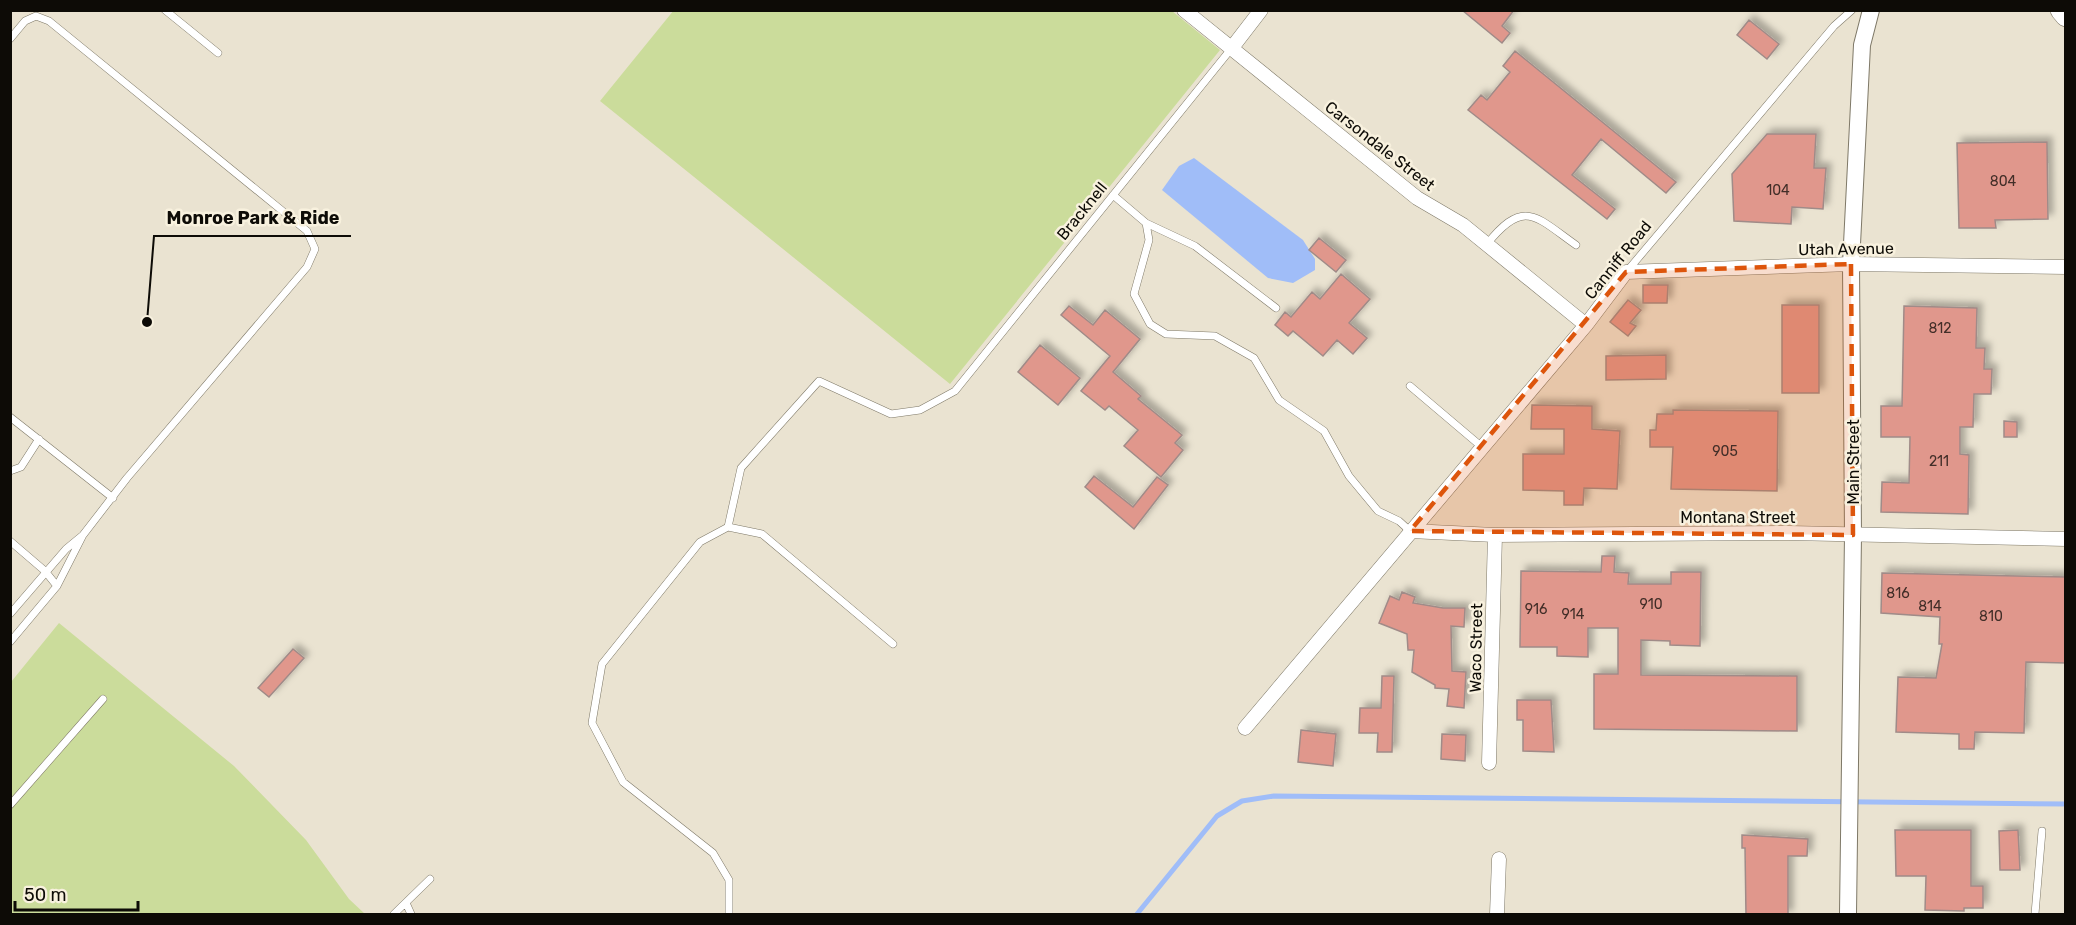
<svg xmlns="http://www.w3.org/2000/svg" width="2076" height="925" font-family="Rubik,sans-serif">
  <defs>
    <filter id="shadow"><feDropShadow dx="5" dy="-5" stdDeviation="3" flood-color="#0004"/></filter>
  </defs>
  <rect width="100%" height="100%" fill="#eae3d1"/>
  <path fill="#cbdc9b" d="M674,10L1172,11L1220,50L950,384L600,101Z
    M59,623L234,766L306,840L349,899L365,914H11V682Z"/>
  <path fill="#a0bdf8" d="M1194,158L1303,240L1315,259V270L1293,283L1268,278L1162,190L1179,166Z"/>
  <g fill="none" stroke-linecap="round" stroke-linejoin="round">
    <path stroke="#a0bdf8" stroke-width="5" d="M1137,914L1217,816L1242,801L1274,796L2066,804"/>
  </g>
  <path fill="#e0978c" stroke="#a08b88" stroke-width="1.5" filter="url(#shadow)" d="M1462,10H1514L1502,26L1510,33L1502,43Z
    M1749,20L1779,44L1767,59L1737,35Z
    M1515,51L1676,182L1666,193L1601,139L1572,175L1615,209L1607,219L1468,110L1481,95L1487,100L1510,72L1503,66Z
    M1767,134H1816L1814,168H1826L1823,209L1792,207L1791,224L1734,221L1732,174Z
    M2047,142L2048,219L1995,220L1996,228H1959L1957,143Z
    M1319,238L1346,260L1336,272L1309,250Z
    M1341,274L1370,299L1349,323L1367,338L1353,354L1337,340L1323,356L1293,331L1288,336L1275,325L1285,312L1291,317L1312,292L1320,299Z
    M1643,285H1668L1667,303H1643Z
    M1628,300L1641,310L1630,323L1636,326L1628,336L1610,322Z
    M1782,305H1819V393H1782Z
    M1069,306L1093,325L1105,310L1140,339L1113,372L1141,396L1138,399L1182,435L1175,443L1183,450L1161,477L1124,446L1138,430L1109,406L1105,410L1081,391L1110,356L1061,315Z
    M1904,306L1977,308L1976,348H1985L1984,369H1992L1991,394H1974L1973,427H1960V454L1969,455L1968,514L1881,512L1882,482L1909,483L1910,437H1881V406H1902Z
    M1040,345L1080,378L1058,405L1018,372Z
    M1666,355V379L1606,380V356Z
    M1532,405L1592,406V429L1620,431L1617,489L1584,488L1583,505H1564V491L1523,490V454H1564V429H1531Z
    M1673,410L1778,411L1777,491L1671,489L1673,447H1650V430H1656L1657,414H1673Z
    M2004,421L2017,422V437H2004Z
    M1094,476L1133,507L1157,477L1168,485L1134,529L1085,487Z
    M1602,556H1615L1614,572L1629,573L1628,584H1671V572H1701L1700,646L1670,645V641L1641,640V675L1797,676V731L1594,729V674H1618V628H1588V657L1557,656V647H1520L1521,571L1601,572Z
    M1882,573L2066,577V663L2026,662L2024,733L1975,732L1974,749H1959V734L1896,732L1898,677L1936,678L1942,644H1939L1940,617L1881,613Z
    M1402,592L1415,597L1413,603L1443,608H1465L1464,627L1451,626L1452,671L1466,672L1464,708L1447,706L1449,689L1435,688V685L1412,672L1414,650H1408L1407,634L1379,623L1390,596L1399,600Z
    M293,649L304,658L269,697L258,688Z
    M1382,676H1394L1392,752H1377L1378,733H1359L1360,708H1381Z
    M1517,700H1551L1554,752L1523,751V720H1517Z
    M1301,730L1336,734L1333,766L1298,762Z
    M1442,734L1466,735L1465,761L1441,759Z
    M1895,830H1971V886H1983V908H1964V911L1925,910L1926,876H1896Z
    M2018,830L2020,870H2000L1999,831Z
    M1742,835L1808,839L1807,856H1788V915H1746L1745,848H1742Z"/>
  <g fill="none" stroke-linecap="round" stroke-linejoin="round">
    <defs>
      <path id="service" d="M165,10L218,53
        M10,39L25,21L36,16L49,21L307,231L315,249L307,267L127,478L83,535L66,549L10,614
        M1113,195L1146,223L1149,240L1134,294L1150,324L1166,334L1215,336L1254,358L1279,400L1324,431L1349,476L1378,511L1399,521L1410,531
        M1146,223L1195,246L1276,308
        M1487,244C1524,198 1535,216 1576,245
        M1628,270L1834,26L1852,10
        M1410,386L1482,447
        M10,417L113,498
        M10,471L21,467L39,439
        M728,527L762,534L893,644
        M10,541L45,571L57,586
        M10,642L57,586L82,537
        M10,805L103,699
        M406,903L411,914
        M394,914L430,879
        M729,914V880L713,853L623,782L592,723L602,664L700,542L728,527L741,468L819,381L891,414L920,410L955,391L1231,49
        M2035,914L2042,831"/>
      <path id="minor" d="M1184,10L1417,198L1463,225L1586,325
        M1231,49L1261,10
        M1410,531L1495,535L1789,533L2066,539
        M1245,728L1586,325L1626,272L1851,264L2066,267
        M1489,763L1495,535
        M1497,914L1499,859"/>
      <path id="tertiary" d="M1848,914L1853,535L1851,264L1862,45L1871,10"/>
      <path id="primary" d="M2061,10L2066,16"/>
    </defs>
    <use href="#service" stroke="#7e7867" stroke-width="8"/>
    <use href="#minor" stroke="#7e7867" stroke-width="15"/>
    <use href="#tertiary" stroke="#7e7867" stroke-width="18"/>
    <use href="#primary" stroke="#7e7867" stroke-width="22"/>
    <use href="#service" stroke="#fff" stroke-width="7"/>
    <use href="#minor" stroke="#fff" stroke-width="14"/>
    <use href="#tertiary" stroke="#fff" stroke-width="16"/>
    <use href="#primary" stroke="#fff" stroke-width="21"/>
  </g>
  <path fill="#dd550c" fill-opacity="0.2" stroke="#dd550c" stroke-width="4.5" stroke-dasharray="12 8" stroke-linejoin="round" d="M1851,264L1853,535L1410,531L1626,272Z"/>
  <g text-anchor="middle" dominant-baseline="central" stroke-width="5" stroke-linejoin="round" paint-order="stroke">
    <g font-size="14" fill="#422e28">
      <text x="2003" y="181">804</text>
      <text x="1778" y="190">104</text>
      <text x="1940" y="328">812</text>
      <text x="1725" y="451">905</text>
      <text x="1939" y="461">211</text>
      <text x="1898" y="593">816</text>
      <text x="1651" y="604">910</text>
      <text x="1930" y="606">814</text>
      <text x="1536" y="609">916</text>
      <text x="1573" y="614">914</text>
      <text x="1991" y="616">810</text>
    </g>
    <g font-size="16" fill="#0d0b06" stroke="#f8f1de">
      <text transform="translate(1380 146) rotate(38)">Carsondale Street</text>
      <text transform="translate(1082 211) rotate(-51)">Bracknell</text>
      <text transform="translate(1846 249) rotate(-1)">Utah Avenue</text>
      <text transform="translate(1618 260) rotate(-51)">Canniff Road</text>
      <text transform="translate(1853 462) rotate(-90)">Main Street</text>
      <text x="1738" y="517">Montana Street</text>
      <text transform="translate(1476 648) rotate(-89)">Waco Street</text>
    </g>
  </g>
  <path fill="none" stroke="#0d0b06" stroke-width="2" d="M147 322L154 236H351"/>
  <circle fill="#0d0b06" stroke="#f8f1de" stroke-width="2" cx="147" cy="322" r="6"/>
  <g font-size="18" text-anchor="middle" font-weight="bold" fill="#0d0b06" stroke="#f8f1de" stroke-width="5" stroke-linejoin="round" paint-order="stroke">
    <text x="253" y="224">Monroe Park &amp; Ride</text>
  </g>
  <rect width="2076" height="925" fill="none" stroke="#0d0b06" stroke-width="24"/>
  <path d="M15 901v9h123v-9" fill="none" stroke="#0d0b06" stroke-width="3"/>
  <text x="24" y="901" font-size="18" fill="#0d0b06" stroke="#f8f1de" stroke-width="4.5" paint-order="stroke">50 m</text>
</svg>
